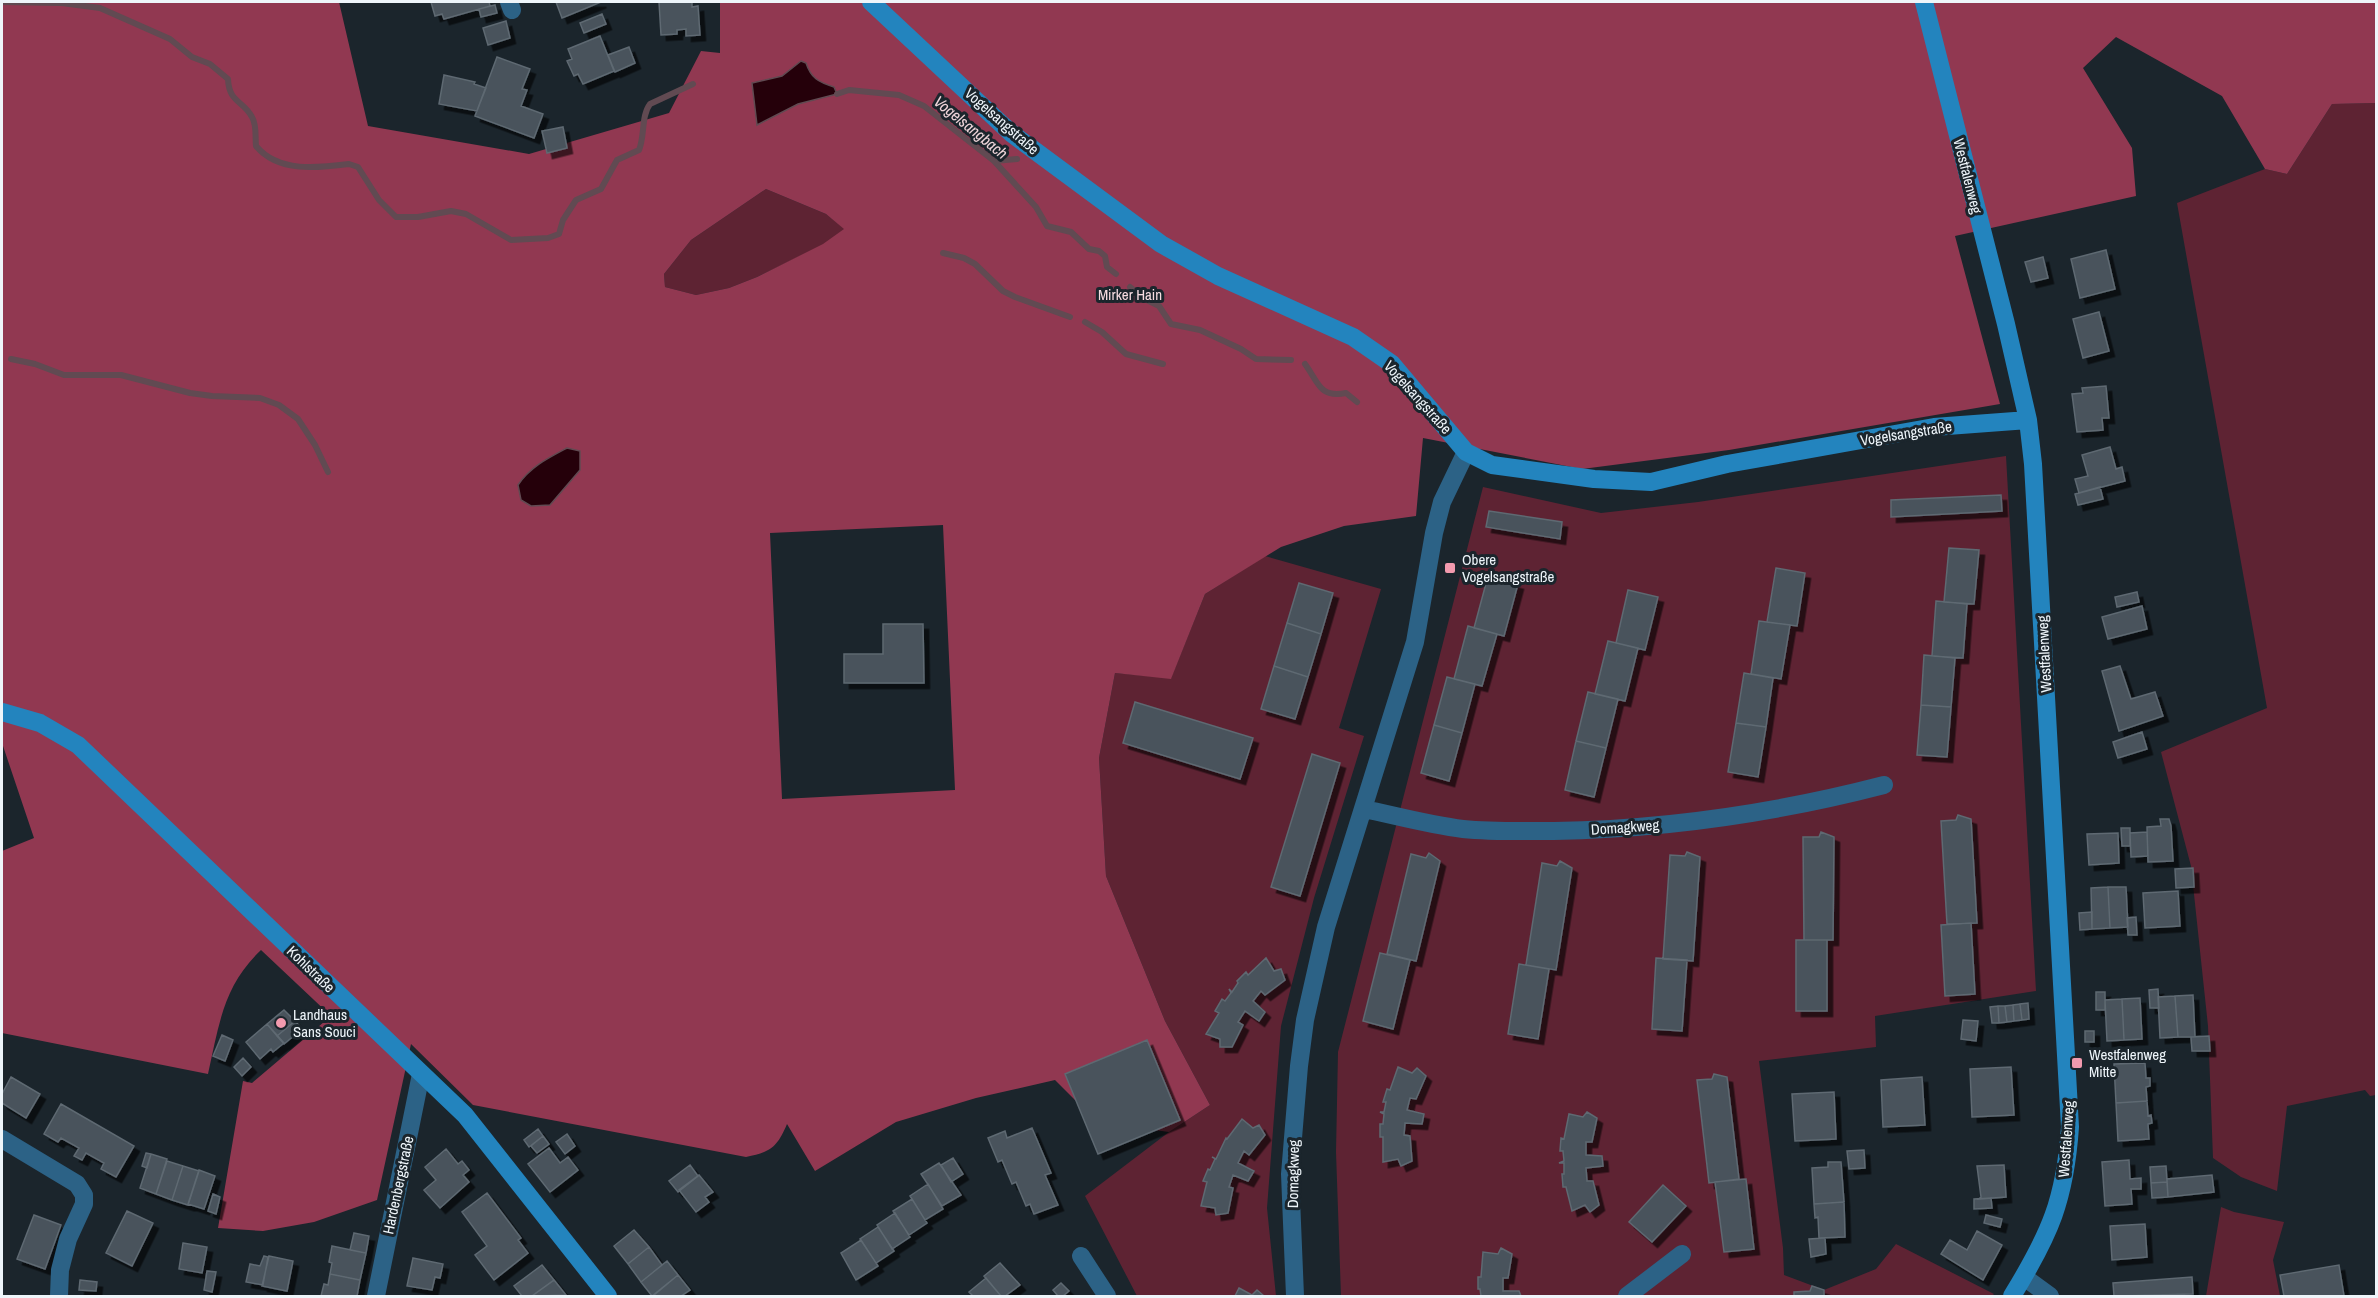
<svg xmlns="http://www.w3.org/2000/svg" width="2378" height="1298" font-family="'Archivo Narrow',sans-serif">
  <defs>
    <filter id="shadow"><feDropShadow dx="5.5" dy="5.5" stdDeviation="0" flood-color="#0009"/></filter>
  </defs>
  <rect width="100%" height="100%" fill="#1b252c"/>
  <path fill="#5e2333" d="M2376,103V1095L2370,1096L2365,1090L2287,1106L2277,1191L2241,1177L2213,1158L2208,1026L2191,866L2161,752L2267,708L2177,203L2265,169L2287,174L2332,104Z
    M766,189L826,214L845,229L823,245L757,277L729,288L696,295L665,287L664,274L691,240Z
    M2006,456L2036,991L1875,1016L1876,1047L1759,1061L1783,1248L1784,1275L1824,1290L1876,1269L1896,1244L1994,1294L1992,1296H1341L1336,1152L1338,1052L1483,487L1601,513L1698,502Z
    M1265,556L1381,589L1339,728L1364,736L1314,898L1281,1026L1267,1208L1276,1296H1137L1085,1196L1169,1132L1210,1105L1165,1021L1106,876L1099,758L1115,673L1171,678L1205,594Z
    M2221,1207L2234,1212L2284,1222L2273,1260L2280,1296H2206Z"/>
  <path fill="#913851" fill-rule="evenodd" d="M2,2H339L368,126L529,154L669,113L701,51L720,53V2H2376V103L2332,104L2287,174L2265,169L2222,96L2116,37L2083,68L2132,148L2136,196L1955,236L2000,404L1729,450L1582,469L1423,438L1416,516L1344,526L1281,547L1205,594L1171,679L1115,673L1099,758L1106,876L1165,1021L1210,1105L1169,1132L1097,1122L1055,1080L976,1098L896,1122L815,1171L787,1124C777,1148 770,1152 746,1157L473,1105L411,1044L377,1200L314,1222L263,1231L218,1228L243,1081L252,1083L331,1016L261,950C223,986 219,1025 208,1074L2,1033V851L34,838L2,743ZM801,61L806,63C811,78 818,82 834,87L837,94L798,104L757,125L752,83L782,76ZM766,189L826,214L844,229L823,244L757,277L729,288L696,295L665,287L664,274L691,240ZM580,470L550,505L531,506ZM943,525L955,790L782,799L770,533Z"/>
  <path fill="#25000a" stroke="#614a52" stroke-width="1.5" d="M801,61L806,63C811,78 818,82 834,87L837,94L798,104L757,125L752,83L782,76Z
    M567,448L580,451V470L550,505L531,506L521,500L518,485C530,467 548,458 567,448Z"/>
  <g fill="none" stroke-linecap="round" stroke-linejoin="round">
    <path stroke="#614a52" stroke-width="6" d="M2,2L62,3L100,8L170,39L192,57L210,64L228,79C229,103 243,100 252,117C257,125 255,137 256,146C278,173 318,168 349,164L358,167L379,200L396,217H418L451,211L466,214L511,240L548,238L559,234L563,220L576,200L601,189L617,160L639,150C645,136 641,116 650,104L693,84
      M837,94L849,90L899,95L924,106L994,161L1036,207L1047,226L1071,232L1089,249L1099,251L1105,256L1107,267L1116,274
      M994,161L1017,159
      M943,253L964,258L975,264L1003,291L1015,297L1070,317
      M1130,287L1145,299L1159,306L1171,324L1200,330L1241,349L1256,359L1291,360
      M1085,322L1102,332L1126,354L1163,364
      M11,359L35,364L64,375H121L190,393L212,396L260,398L279,405L298,419L315,445L328,472
      M1305,364C1319,383 1319,398 1346,393L1357,402"/>
  </g>
  <path fill="#48535b" stroke="#5e6972" stroke-width="1.5" filter="url(#shadow)" d="M431,2H489L490,6L444,19L442,14L435,16Z
    M556,2H601L562,18Z
    M659,2H692V7L698,6L700,35L686,36V29L677,30V34L661,35Z
    M495,5L497,13L481,17L479,9Z
    M602,14L606,24L584,33L580,23Z
    M506,21L510,38L488,45L483,28Z
    M600,36L614,71L583,84L578,74L574,76L567,61L572,59L568,49Z
    M629,47L635,63L615,72L608,55Z
    M497,57L530,69L522,89L527,90L521,106L543,114L534,138L475,116Z
    M444,75L475,82L474,84L486,88L477,111L439,104Z
    M563,127L567,148L547,153L542,131Z
    M2106,250L2115,289L2080,298L2071,259Z
    M2043,257L2048,278L2031,282L2025,262Z
    M2099,312L2109,351L2083,358L2073,319Z
    M2106,386L2109,418H2102L2103,430L2077,432L2072,394L2083,393L2082,388Z
    M2110,447L2116,469L2122,467L2125,481L2079,493L2075,479L2088,476L2082,455Z
    M2100,487L2103,499L2078,505L2075,494Z
    M2001,495L2002,511L1891,517V500Z
    M1489,511L1562,522L1560,539L1486,527Z
    M1949,548L1979,550L1974,604L1944,602Z
    M1776,568L1805,573L1797,626L1767,622Z
    M1488,576L1518,584L1504,636L1474,628Z
    M1299,583L1333,593L1321,634L1287,623Z
    M1628,590L1658,597L1645,650L1616,643Z
    M2137,592L2139,602L2117,607L2115,597Z
    M1936,601L1967,604L1963,658L1932,656Z
    M2142,606L2147,629L2108,639L2102,617Z
    M1759,621L1790,625L1781,679L1751,674Z
    M1287,623L1321,634L1308,677L1274,666Z
    M883,624H923L924,683H844V654H883Z
    M1468,626L1497,634L1482,686L1454,679Z
    M1608,641L1638,648L1625,701L1595,694Z
    M1924,655L1955,658L1951,707L1921,705Z
    M1274,666L1308,677L1295,719L1261,709Z
    M2120,666L2131,699L2155,692L2163,716L2119,731L2102,671Z
    M1744,673L1773,678L1766,727L1736,723Z
    M1447,677L1475,684L1462,733L1434,725Z
    M1588,692L1618,699L1606,748L1576,741Z
    M1135,702L1253,738L1240,779L1123,743Z
    M1921,705L1951,707L1947,757L1917,755Z
    M1736,723L1766,727L1758,777L1728,772Z
    M1434,725L1462,733L1449,781L1421,773Z
    M2142,732L2147,749L2118,758L2113,742Z
    M1576,741L1606,748L1594,797L1565,790Z
    M1312,754L1340,763L1300,896L1271,887Z
    M1958,815L1971,819L1977,923L1947,924L1941,821L1956,820Z
    M2160,819H2169L2171,826L2173,861L2148,862L2147,827L2161,826Z
    M2121,828H2130V846H2122Z
    M1821,832L1834,837L1833,940H1804L1803,837H1819Z
    M2147,832L2148,856L2131,857L2130,833Z
    M2118,833L2119,863L2089,865L2087,834Z
    M1687,852L1700,857L1693,961L1663,959L1670,855L1685,856Z
    M1429,853L1440,861L1416,961L1387,954L1411,854L1426,858Z
    M1560,861L1572,868L1556,970L1526,965L1542,863L1557,866Z
    M2193,868L2194,887L2176,888L2175,869Z
    M2108,887L2110,928L2092,929L2091,888Z
    M2108,887H2126L2128,927L2110,928Z
    M2178,891L2180,926L2145,928L2143,893Z
    M2092,912V929L2080,930L2079,913Z
    M2136,917L2137,935H2128L2127,918Z
    M1971,923L1975,994L1945,996L1941,925Z
    M1796,940H1827V1011H1796Z
    M1380,953L1410,960L1393,1029L1363,1021Z
    M1266,958L1274,971L1281,969L1285,980L1265,995L1261,991L1253,1001L1265,1012L1259,1021L1245,1011L1238,1022L1243,1025L1232,1047H1220V1039L1206,1034L1219,1013L1215,1011L1222,999L1225,1001L1231,993L1229,989L1232,992L1238,983L1237,981L1246,972L1248,975Z
    M1656,958L1687,960L1682,1031L1652,1029Z
    M1519,964L1549,969L1538,1039L1508,1034Z
    M2158,989L2159,1008H2150L2149,990Z
    M2096,992H2105V1010H2096Z
    M2193,995L2195,1037H2178L2175,996Z
    M2175,996L2178,1037L2160,1038L2158,997Z
    M2140,998L2142,1039L2124,1040L2122,999Z
    M2122,999L2124,1040L2107,1041L2105,1000Z
    M2028,1003L2029,1019L2022,1020L2020,1004Z
    M2020,1004L2022,1020L2014,1021L2013,1005Z
    M2013,1005L2014,1021L2007,1022L2005,1006Z
    M1998,1006L1999,1023H1992L1990,1007Z
    M1998,1006H2005L2007,1022L1999,1023Z
    M284,1010L295,1021L277,1036L267,1024Z
    M1963,1020L1978,1021L1976,1041L1961,1039Z
    M295,1021L302,1029L284,1044L277,1036Z
    M267,1024L284,1043L273,1052L271,1049L260,1059L246,1042Z
    M2085,1031H2094V1042H2085Z
    M222,1035L233,1040L225,1061L213,1056Z
    M2209,1036L2210,1051H2192L2191,1037Z
    M1147,1040L1180,1120L1098,1154L1065,1074Z
    M243,1058L251,1067L242,1076L234,1067Z
    M2145,1063L2146,1078H2150V1086L2146,1087L2147,1101L2116,1103L2114,1064Z
    M1398,1067L1412,1073L1417,1068L1426,1076L1416,1099L1410,1098L1407,1110L1424,1114L1422,1124L1405,1123L1404,1135L1410,1136L1412,1161L1401,1166L1398,1159L1383,1162V1137H1380V1124H1383L1384,1114L1380,1112H1384L1386,1102H1383L1387,1089L1390,1090Z
    M2011,1067L2014,1115L1972,1117L1970,1069Z
    M1714,1074L1727,1077L1739,1179L1709,1183L1697,1080L1712,1079Z
    M11,1077L40,1094L26,1118L2,1103V1094Z
    M1922,1077L1925,1125L1883,1127L1881,1080Z
    M1834,1092L1836,1139L1795,1141L1792,1094Z
    M2147,1101L2148,1116L2151,1115L2152,1123L2148,1124L2149,1139L2118,1141L2116,1103Z
    M61,1104L134,1146L116,1177L101,1169L104,1163L86,1153L82,1160L74,1156L79,1148L61,1138L58,1142L44,1134Z
    M1587,1112L1597,1118L1592,1142H1586V1155L1602,1156L1603,1166L1586,1168L1587,1181H1593L1599,1205L1590,1212L1585,1205L1572,1211L1566,1187H1563L1562,1174H1564V1163H1559L1564,1161L1563,1151H1560L1561,1138L1564,1139L1569,1114L1583,1117Z
    M1242,1119L1253,1128L1259,1125L1265,1135L1249,1155L1244,1151L1238,1163L1254,1171L1248,1181L1233,1175L1229,1187L1233,1188L1228,1213L1216,1215L1215,1208L1201,1206L1207,1182L1203,1181L1208,1169L1210,1170L1215,1159L1212,1157L1216,1159L1226,1138L1227,1139Z
    M1032,1128L1051,1173L1045,1175L1058,1205L1034,1214L1030,1204L1026,1206L1016,1182L1012,1184L1002,1160L998,1162L988,1138L1005,1131L1007,1138Z
    M538,1129L543,1136L529,1147L524,1140Z
    M567,1134L575,1146L565,1154L556,1142Z
    M543,1136L549,1144L537,1153L531,1146Z
    M549,1148L560,1163L568,1157L578,1170L550,1192L528,1164Z
    M446,1149L458,1164L462,1161L469,1170L463,1175L469,1182L440,1208L424,1190L436,1180L425,1167Z
    M1864,1150L1865,1168L1849,1169L1847,1151Z
    M146,1153L151,1154L147,1168L142,1166Z
    M151,1154L167,1159L156,1194L140,1188Z
    M953,1158L963,1174L951,1182L941,1165Z
    M2129,1160L2130,1179L2141,1178V1189H2131L2132,1204L2105,1206L2102,1162Z
    M167,1161L183,1166L172,1200L156,1194Z
    M1828,1162H1841L1844,1202L1814,1204L1812,1168L1828,1167Z
    M939,1163L961,1195L942,1206L921,1174Z
    M690,1165L698,1176L678,1192L669,1181Z
    M2004,1165L2006,1197L1979,1199L1981,1197L1977,1166Z
    M183,1166L199,1171L188,1205L172,1200Z
    M2166,1166L2167,1182L2151,1183L2150,1167Z
    M199,1170L215,1176L204,1209L188,1204Z
    M699,1175L713,1192L705,1197L709,1202L696,1212L679,1190Z
    M2212,1175L2214,1192L2168,1197L2167,1179Z
    M1746,1179L1754,1249L1724,1252L1715,1182Z
    M2167,1182L2168,1197L2152,1198L2151,1183Z
    M928,1184L943,1209L925,1220L910,1196Z
    M1663,1185L1686,1206L1652,1242L1629,1222Z
    M487,1193L521,1238L518,1240L528,1253L494,1280L475,1255L487,1246L462,1212Z
    M213,1194L220,1197L216,1214L208,1211Z
    M1991,1198L1992,1208L1974,1209V1199Z
    M912,1199L927,1223L909,1235L893,1211Z
    M1844,1202L1845,1237L1819,1238L1818,1217L1815,1218L1814,1204Z
    M127,1211L153,1223L132,1266L106,1253Z
    M895,1213L910,1237L892,1249L877,1225Z
    M34,1215L61,1225L45,1269L17,1259Z
    M1986,1215L2002,1219L2000,1227L1984,1223Z
    M2145,1224L2147,1257L2112,1260L2110,1226Z
    M878,1227L894,1251L876,1263L860,1239Z
    M634,1230L649,1247L628,1264L614,1246Z
    M1977,1231L2002,1245L1983,1280L1941,1254L1950,1240L1967,1250Z
    M354,1233L369,1236L366,1253L350,1250Z
    M1825,1238L1826,1254L1811,1257L1809,1239Z
    M861,1240L878,1266L856,1280L841,1253Z
    M183,1243L207,1247L202,1273L179,1269Z
    M332,1246L366,1253L360,1280L330,1274L332,1263L329,1262Z
    M649,1247L662,1265L641,1282L628,1264Z
    M1501,1248L1512,1254L1508,1278H1503V1291H1519L1521,1296H1481L1480,1289H1478V1277H1481L1483,1252L1498,1254Z
    M264,1256L268,1257L263,1285L246,1282L250,1264L260,1266Z
    M269,1256L293,1261L287,1291L262,1286Z
    M413,1258L443,1264L440,1278L435,1277L432,1290L407,1286Z
    M667,1261L678,1275L652,1296L641,1282Z
    M1000,1263L1020,1285L1005,1296H1001L984,1276Z
    M542,1265L554,1280L532,1296H522L514,1286Z
    M2339,1265L2344,1296H2284L2280,1275Z
    M207,1271L216,1272L212,1292L204,1290Z
    M330,1274L360,1280L357,1296H321L324,1284L328,1285Z
    M678,1275L690,1290L681,1296H653Z
    M2192,1277L2193,1294L2114,1296L2113,1283Z
    M986,1278L1001,1296H973L969,1292Z
    M80,1280L97,1282L96,1291L79,1290Z
    M554,1280L566,1295L532,1296Z
    M1061,1283L1069,1291L1063,1296H1058L1053,1290Z
    M1812,1286L1824,1290V1296H1794V1292L1810,1291Z
    M1239,1288L1252,1295L1257,1290L1264,1296H1235Z"/>
  <g fill="none" stroke-linecap="round" stroke-linejoin="round">
    <path stroke="#2c6286" stroke-width="18" d="M509,2L512,10
      M1364,809C1397,816 1430,825 1463,829C1493,832 1524,831 1554,831C1665,829 1776,813 1884,785
      M2,1139L77,1184L84,1195V1204L68,1239L60,1270L59,1296
      M1081,1256L1107,1296
      M2024,1277L2050,1296
      M376,1296L421,1074
      M1295,1296L1290,1174L1299,1066L1305,1020L1326,927L1415,642L1434,533L1442,502L1466,452
      M1627,1296L1682,1254"/>
    <path stroke="#2384be" stroke-width="18" d="M871,2L1011,133L1161,244L1218,276L1353,337L1392,364L1466,452L1492,465L1594,479L1651,482L1727,464L1934,427L2028,420
      M1924,2L2006,324L2028,420L2033,464L2070,1127C2065,1200 2050,1234 2012,1296
      M2,712L40,723L78,745L465,1115L608,1296"/>
  </g>
  <g fill="#f29aae" stroke="#1b252c" stroke-width="2">
    <rect x="1444" y="562" width="12" height="12" rx="3"/>
    <circle cx="281" cy="1023" r="6"/>
    <rect x="2071" y="1057" width="12" height="12" rx="3"/>
  </g>
  <g text-anchor="middle" dominant-baseline="central" stroke-width="6" stroke-linejoin="round" paint-order="stroke">
    <g font-size="15" fill="#eef5fa" stroke="#1b252c">
      <text transform="translate(1002 121) rotate(41)">Vogelsangstraße</text>
      <text transform="translate(1968 176) rotate(76)">Westfalenweg</text>
      <text transform="translate(1418 397) rotate(48)">Vogelsangstraße</text>
      <text transform="translate(1906 433) rotate(-9)">Vogelsangstraße</text>
      <text transform="translate(2044 654) rotate(-93)">Westfalenweg</text>
      <text transform="translate(1625 827) rotate(-4)">Domagkweg</text>
      <text transform="translate(311 969) rotate(44)">Kohlstraße</text>
      <text transform="translate(2066 1139) rotate(-86)">Westfalenweg</text>
      <text transform="translate(1293 1174) rotate(-89)">Domagkweg</text>
      <text transform="translate(398 1185) rotate(-78)">Hardenbergstraße</text>
    </g>
    <g font-size="15" fill="#f7dce1" stroke="#1b252c">
      <text x="1130" y="294">Mirker Hain</text>
    </g>
    <g font-size="15" fill="#eef5fa" stroke="#1b252c" text-anchor="start">
      <text x="1462" y="559">Obere<tspan x="1462" dy="17">Vogelsangstraße</tspan></text>
      <text x="293" y="1014">Landhaus<tspan x="293" dy="17">Sans Souci</tspan></text>
      <text x="2089" y="1054">Westfalenweg<tspan x="2089" dy="17">Mitte</tspan></text>
    </g>
    <g font-size="16" font-style="italic" fill="#eed4d9" stroke="#1b252c">
      <text transform="translate(971 127) rotate(39)">Vogelsangbach</text>
    </g>
  </g>
  <rect width="2378" height="1298" fill="none" stroke="#eef5fa" stroke-width="6"/>
</svg>
